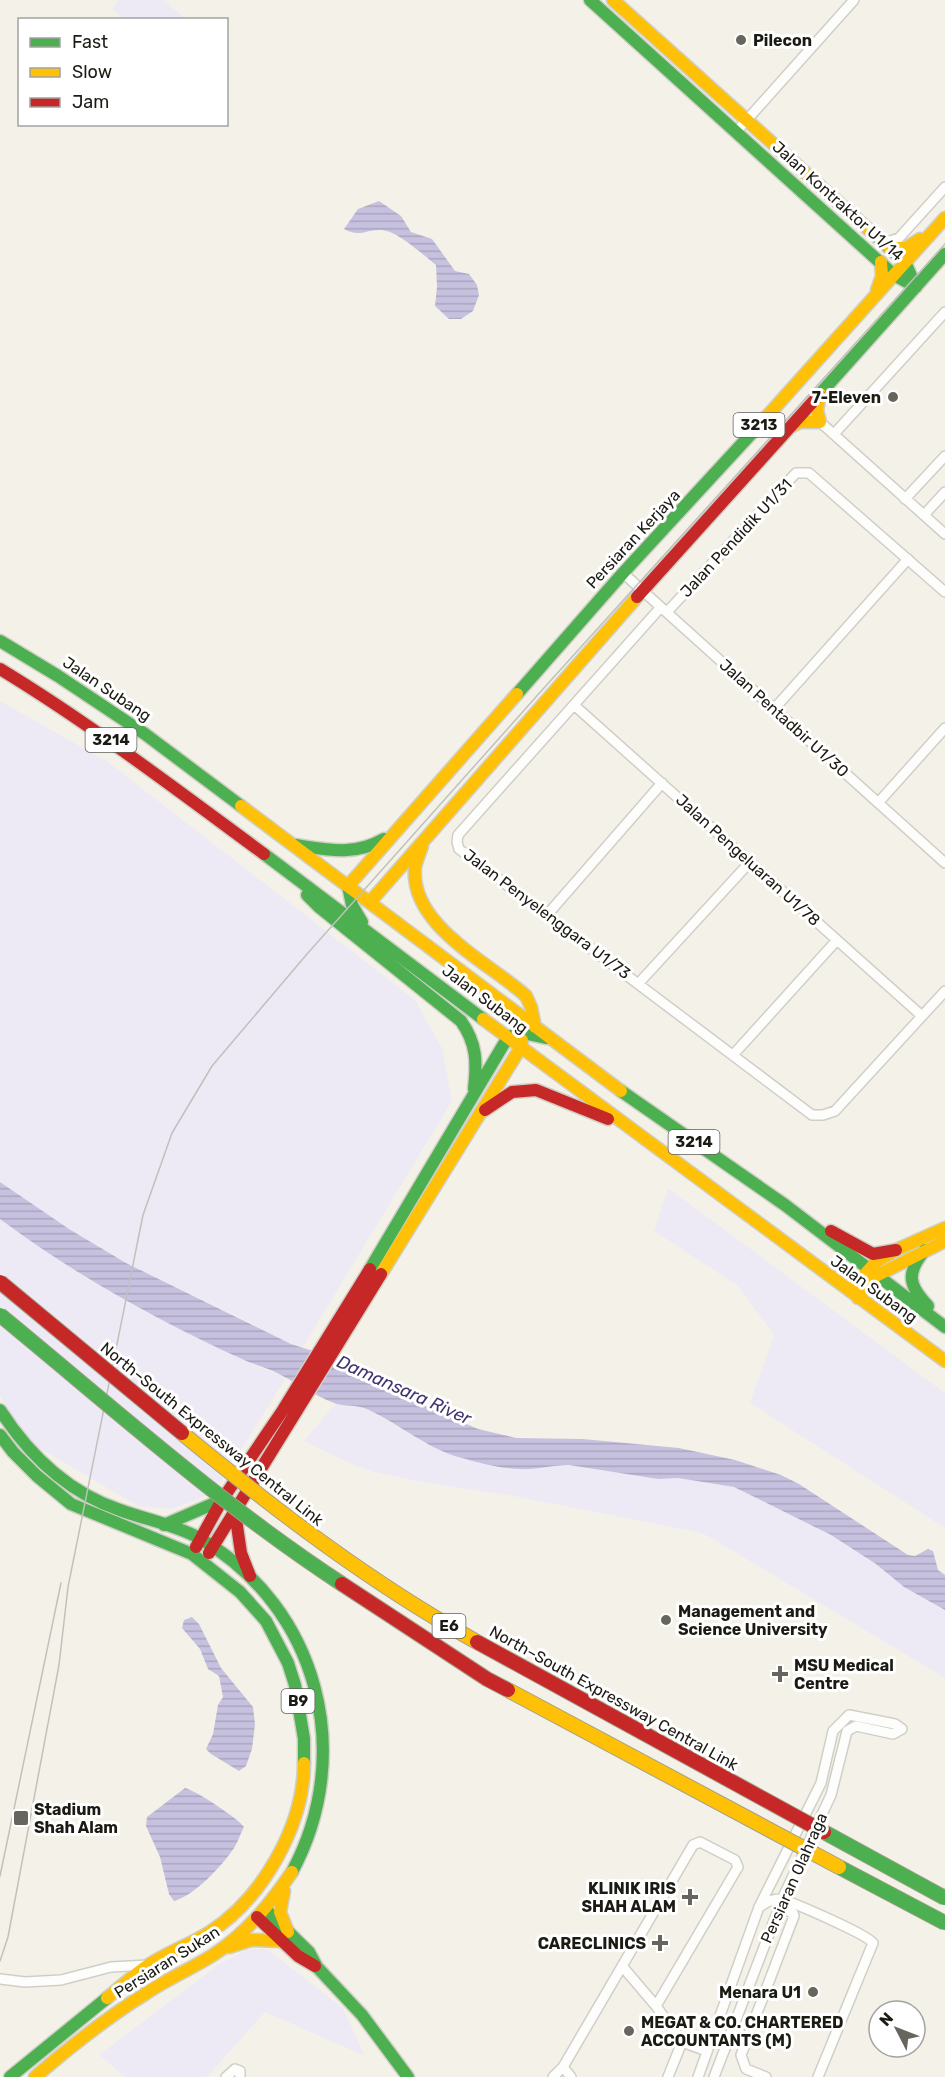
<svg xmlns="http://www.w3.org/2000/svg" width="945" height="2077" font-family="Rubik,sans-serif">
  <defs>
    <pattern id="water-rules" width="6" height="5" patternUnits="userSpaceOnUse" patternTransform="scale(1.5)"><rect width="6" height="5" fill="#c7c1e0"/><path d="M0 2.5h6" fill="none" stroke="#aaa5bf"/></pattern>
  </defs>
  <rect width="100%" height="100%" fill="#f4f2e8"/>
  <path fill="#edeaf5" d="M119,0H163L186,19H124L112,9Z
    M0,701L108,762L415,1000L442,1048L452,1101L303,1347C285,1343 269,1334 253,1324L126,1263L69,1229L0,1182Z
    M668,1188L945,1393V1528L750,1403L774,1335L738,1286L654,1231Z
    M0,1219L86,1278L144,1311L245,1361L286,1378L214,1493L171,1509L138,1506L29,1442L0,1396Z
    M336,1403L358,1406L370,1410L424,1443L458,1457L510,1469L569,1465L658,1479L678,1478L734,1487L831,1535L876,1564L904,1587L945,1610V1678L708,1536L698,1532L513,1496L423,1482L374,1472L349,1463L304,1441Z
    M248,1949H267L343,2008L365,2056L265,2012L207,2077H125L99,2055L218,1965Z"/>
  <path fill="url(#water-rules)" d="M379,201L401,216L411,232L432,239L455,271L469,274L477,285L479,295L473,311L461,319H449L435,306L437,287L436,265C423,255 397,230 381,230C365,229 361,238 344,229L358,209Z
    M0,1182L69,1229L126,1263L291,1344L351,1363L411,1400L478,1429L516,1438L583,1439L679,1448L735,1460L781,1475L799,1484L908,1555L915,1556L928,1549L933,1551L938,1570L945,1575V1610L904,1587L876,1564L831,1535L734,1487L678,1478L658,1479L569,1465C553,1465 536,1470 520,1469C501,1469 480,1463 462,1458C427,1449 401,1425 369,1410C358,1404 345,1407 334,1403C313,1395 294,1381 273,1371C264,1367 253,1364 244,1360C158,1321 75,1275 0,1219Z
    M192,1617L199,1624L221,1668L253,1707L255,1724L252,1749L246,1766L239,1771L211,1754L206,1749L213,1734L218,1705L223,1697L219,1676L208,1669L200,1649L182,1628L184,1620Z
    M185,1788C195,1790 239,1819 244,1827C240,1834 238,1842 234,1848C222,1866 194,1896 174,1901L169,1894L160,1857L146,1826L147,1817Z"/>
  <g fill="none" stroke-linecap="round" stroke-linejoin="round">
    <defs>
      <path id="street" d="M736,132L854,0
        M881,241H890L899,238L945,187
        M820,422L945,534
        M834,434L945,312
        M905,499L945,456
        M924,515L945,492
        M623,573L945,863
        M661,607L458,835L457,842L459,849L812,1115H823L835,1111L945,991
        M667,612L796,473H809L945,592
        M574,705L922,1016
        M774,709L908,559
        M878,803L945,728
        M547,915L662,783
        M638,984L750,862
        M733,1055L837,940
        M761,1906C767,1901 776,1898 783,1900C795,1903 868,1935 873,1943L818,2077
        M622,1966L656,2006L682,2042
        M0,1979L25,1982L61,1980L111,1967L148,1965
        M682,2042L707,2051
        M563,2067L571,2077
        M226,2077L235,2069L240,2071V2077
        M553,2077L563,2067L693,1845L700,1842L735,1860L738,1867L656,2006
        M668,2077L682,2042
        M698,2077L759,1907L821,1783L833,1731L849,1715L895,1724L902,1729L893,1734L856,1726L847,1731L831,1795L784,1895L714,2077
        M766,2077L746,2069L741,2055L794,1916L793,1913L779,1907"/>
      <path id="fast" d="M590,0L894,275L916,287
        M869,230L905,262L916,287
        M819,395L945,254
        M0,641L58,676L145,734L241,806
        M517,694L623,573L762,422
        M296,845C328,850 355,856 384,839
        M264,854L483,1019
        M348,886L352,905L362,922
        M307,895L319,907L461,1021C477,1044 477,1062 474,1089
        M621,1091L785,1205L945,1327
        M925,1250C906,1273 908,1285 928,1306
        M370,1269L508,1037L523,1033L546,1038
        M0,1410C29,1455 69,1493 120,1510C147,1520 176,1525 201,1539C318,1608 356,1753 292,1872
        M0,1435L13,1452L37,1476L71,1504L192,1554L240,1592L266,1621L288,1663L295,1685L304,1739V1763
        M164,1525L222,1500
        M265,1909L309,1952L317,1967L362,2015L408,2077
        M10,2077L107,1998"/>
      <path id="slow" d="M613,0L869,230
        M889,248H906L920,239
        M877,290L882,276L881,262
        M762,422L945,218
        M792,426L800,422H820L817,410L820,394
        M241,806L621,1091
        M422,846C420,853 416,861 415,868C410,926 490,963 526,996L531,1007L535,1027
        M348,886L517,694
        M370,902L637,597
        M483,1019L945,1361
        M381,1274L521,1047L522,1040
        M850,1291L875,1263L896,1250L945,1228
        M858,1298L876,1276L945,1241
        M284,1891L280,1912L288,1932
        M229,1947L251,1940L282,1941
        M107,1998C121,1987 134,1974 150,1964C169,1952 191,1944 210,1932C263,1898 304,1825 304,1763
        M35,2077C70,2047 106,2018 145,1994C167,1979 191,1969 213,1955C246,1934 270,1904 292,1872"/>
      <path id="jam" d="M637,597L819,395
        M0,669C92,725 177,790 264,854
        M485,1110L512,1092L536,1090L608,1119
        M831,1231L873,1254L896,1250
        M235,1512L241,1553L250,1576
        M196,1547L222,1500L283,1410L370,1269
        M209,1553L381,1274
        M257,1917L298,1956L315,1966"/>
    </defs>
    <use href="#street" stroke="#d0cfc7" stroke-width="12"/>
    <use href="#fast" stroke="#d0cfc7" stroke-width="15"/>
    <use href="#slow" stroke="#d0cfc7" stroke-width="15"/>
    <use href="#jam" stroke="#d0cfc7" stroke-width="15"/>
    <use href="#street" stroke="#fdfdfc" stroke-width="9"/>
    <use href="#fast" stroke="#4caf50" stroke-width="12"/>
    <use href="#slow" stroke="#ffc107" stroke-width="12"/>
    <use href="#jam" stroke="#c62828" stroke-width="12"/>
    <path stroke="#c0c0bd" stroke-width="1.5" d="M0,1876L61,1583
      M0,1961L8,1937L59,1665L68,1587L143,1215L172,1133L212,1066L307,954L543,689L945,244"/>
    <defs>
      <path id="fast-bridge" d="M0,1315C112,1407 221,1505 342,1584
        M824,1832L945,1898
        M839,1867L945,1923"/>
      <path id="slow-bridge" d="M182,1433C275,1510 371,1583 477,1642
        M508,1690L839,1867"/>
      <path id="jam-bridge" d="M0,1282L182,1433
        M342,1584L487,1679L508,1690
        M477,1642L824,1832"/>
    </defs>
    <use href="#fast-bridge" stroke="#a4a08c" stroke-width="16" stroke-linecap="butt"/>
    <use href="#slow-bridge" stroke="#a4a08c" stroke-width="16" stroke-linecap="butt"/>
    <use href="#jam-bridge" stroke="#a4a08c" stroke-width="16" stroke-linecap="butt"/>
    <use href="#fast-bridge" stroke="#4caf50" stroke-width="14"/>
    <use href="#slow-bridge" stroke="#ffc107" stroke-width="14"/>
    <use href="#jam-bridge" stroke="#c62828" stroke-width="14"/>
  </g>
  <g fill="#67665e" stroke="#fff" stroke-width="2">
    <circle cx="741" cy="40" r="6"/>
    <circle cx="893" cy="397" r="6"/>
    <circle cx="666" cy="1620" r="6"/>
    <path d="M777 1665h6v6h6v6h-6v6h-6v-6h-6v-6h6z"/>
    <rect x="13" y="1810" width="16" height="16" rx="3"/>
    <path d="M687 1888h6v6h6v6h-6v6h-6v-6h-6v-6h6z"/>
    <path d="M657 1934h6v6h6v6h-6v6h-6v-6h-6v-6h6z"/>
    <circle cx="813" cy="1992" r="6"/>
    <circle cx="629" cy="2031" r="6"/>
  </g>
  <g text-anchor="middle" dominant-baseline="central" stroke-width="6" stroke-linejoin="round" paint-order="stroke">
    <g fill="#fff" stroke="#5f5f5a" stroke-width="1.5">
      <rect x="733.5" y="413" width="51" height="24" rx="4.5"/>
      <rect x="85.5" y="728" width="51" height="24" rx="4.5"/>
      <rect x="668.5" y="1130" width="51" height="24" rx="4.5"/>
      <rect x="432.5" y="1614" width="33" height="24" rx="4.5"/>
      <rect x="281.5" y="1689" width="33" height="24" rx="4.5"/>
    </g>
    <g font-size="15" font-weight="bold" fill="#1b1a13">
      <text x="759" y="425">3213</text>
      <text x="111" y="740">3214</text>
      <text x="694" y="1142">3214</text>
      <text x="449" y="1626">E6</text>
      <text x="298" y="1701">B9</text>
    </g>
    <g font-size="16" font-weight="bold" fill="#1b1a13" stroke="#fff" text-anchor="start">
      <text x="753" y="40">Pilecon</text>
      <text x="881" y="397" text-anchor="end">7-Eleven</text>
      <text x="678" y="1611">Management and<tspan x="678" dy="18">Science University</tspan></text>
      <text x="794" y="1665">MSU Medical<tspan x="794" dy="18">Centre</tspan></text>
      <text x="34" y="1809">Stadium<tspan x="34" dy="18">Shah Alam</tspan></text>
      <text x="676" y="1888" text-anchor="end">KLINIK IRIS<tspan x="676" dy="18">SHAH ALAM</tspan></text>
      <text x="646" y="1943" text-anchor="end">CARECLINICS</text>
      <text x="801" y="1992" text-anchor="end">Menara U1</text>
      <text x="641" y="2022">MEGAT &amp; CO. CHARTERED<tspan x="641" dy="18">ACCOUNTANTS (M)</tspan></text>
    </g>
    <g font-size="16" fill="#1b1a13" stroke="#fff">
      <text transform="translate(838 201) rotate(42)">Jalan Kontraktor U1/14</text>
      <text transform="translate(736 538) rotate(-47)">Jalan Pendidik U1/31</text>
      <text transform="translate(633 539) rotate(-47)">Persiaran Kerjaya</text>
      <text transform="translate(107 689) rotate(34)">Jalan Subang</text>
      <text transform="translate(784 718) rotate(42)">Jalan Pentadbir U1/30</text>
      <text transform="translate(748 860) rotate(42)">Jalan Pengeluaran U1/78</text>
      <text transform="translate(547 914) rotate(37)">Jalan Penyelenggara U1/73</text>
      <text transform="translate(485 999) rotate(37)">Jalan Subang</text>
      <text transform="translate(874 1289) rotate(36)">Jalan Subang</text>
      <text transform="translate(212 1434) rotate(39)">North–South Expressway Central Link</text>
      <text transform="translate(614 1698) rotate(29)">North–South Expressway Central Link</text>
      <text transform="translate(794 1878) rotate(-66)">Persiaran Olahraga</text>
      <text transform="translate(167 1962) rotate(-32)">Persiaran Sukan</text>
    </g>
    <g font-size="18" font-style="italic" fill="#42346f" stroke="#fff">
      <text transform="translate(404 1390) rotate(24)">Damansara River</text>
    </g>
  </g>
  <rect x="18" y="18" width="210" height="108" fill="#ffffff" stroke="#a4a3a1" stroke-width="1.5"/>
  <rect x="30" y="38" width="30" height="9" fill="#4caf50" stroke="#a4a3a1" stroke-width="1.5"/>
  <text x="72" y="48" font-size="18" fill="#1b1a13">Fast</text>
  <rect x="30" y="68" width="30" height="9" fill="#ffc107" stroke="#a4a3a1" stroke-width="1.5"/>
  <text x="72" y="78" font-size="18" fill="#1b1a13">Slow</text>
  <rect x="30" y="98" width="30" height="9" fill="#c62828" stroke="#a4a3a1" stroke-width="1.5"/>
  <text x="72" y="108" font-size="18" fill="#1b1a13">Jam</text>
  <g transform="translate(897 2029) rotate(312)"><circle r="28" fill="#ffffff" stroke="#a4a3a1" stroke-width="1.5"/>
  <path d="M0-4.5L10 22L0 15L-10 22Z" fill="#67665e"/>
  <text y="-9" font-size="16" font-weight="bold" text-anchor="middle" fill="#1b1a13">N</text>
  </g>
</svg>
